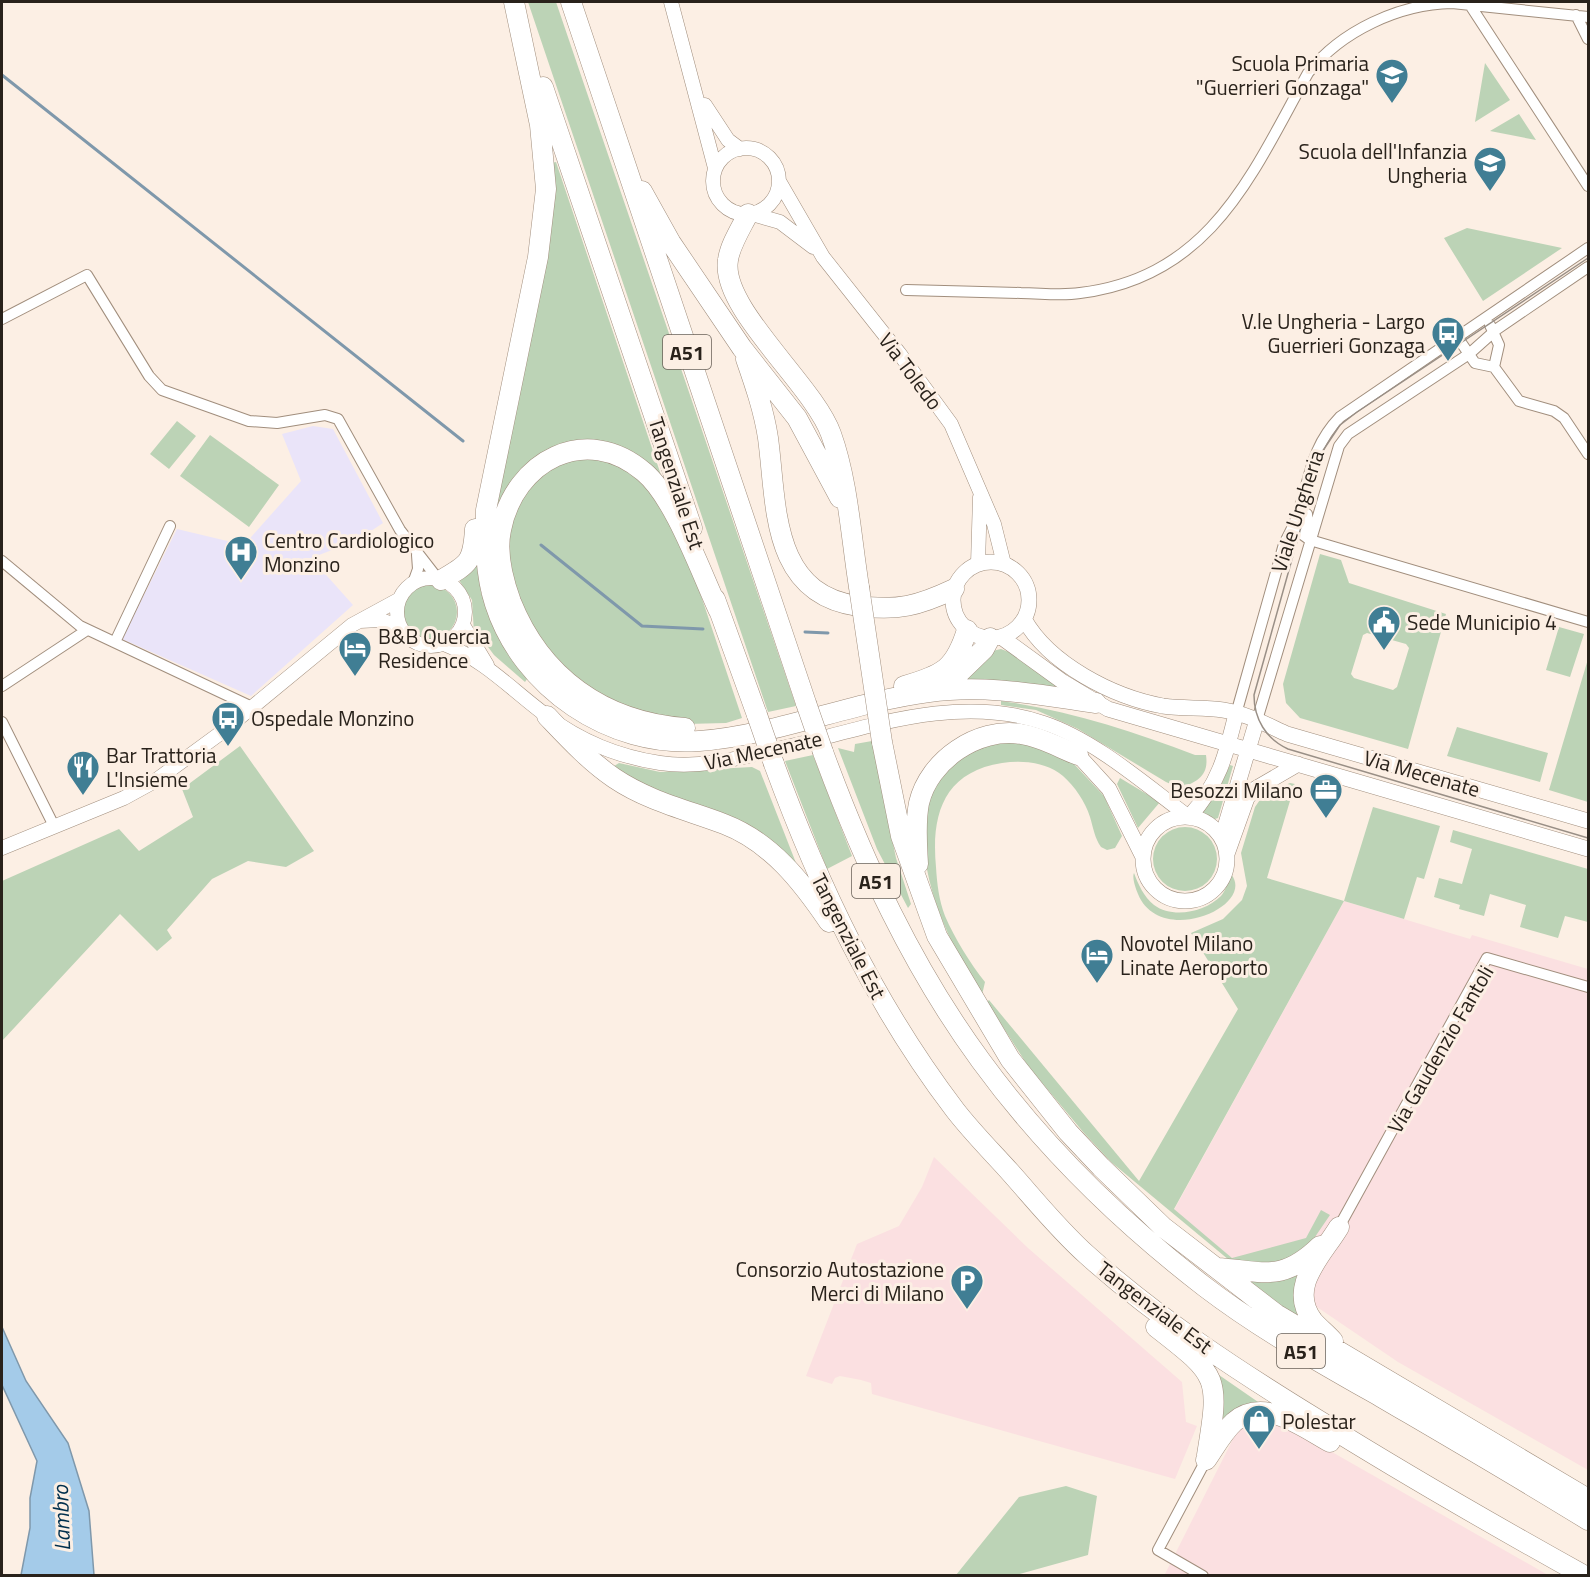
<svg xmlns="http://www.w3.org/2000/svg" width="1590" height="1577" font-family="'Titillium Web',sans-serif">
  <rect width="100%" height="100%" fill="#fcefe4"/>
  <path fill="#fbe0e1" d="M1344,901L1470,939L1472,935L1588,969V1470L1398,1362L1314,1305L1232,1258L1174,1210Z
    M934,1157L1028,1248L1182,1382L1186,1422L1197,1426L1175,1479L872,1394L871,1383L861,1380L840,1376L835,1378L832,1384L806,1376L857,1244L899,1226L922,1187Z
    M1255,1418L1274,1419L1548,1575L1164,1576L1238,1429Z"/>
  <path fill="#eae4f9" d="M313,426L333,429L383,523L356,541L311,558L353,605L251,696L122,639L177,529L244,545L301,481L282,434Z"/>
  <path fill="#bcd3b6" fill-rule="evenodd" d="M528,2H556L796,706L768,712Z
    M1485,63L1510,100L1475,122Z
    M1519,114L1536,140L1490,131Z
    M556,162L665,487C659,485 652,475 647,469C634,457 617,447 599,445C576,442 554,449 535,463C456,524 511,649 578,696C619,726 666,732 715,733C636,742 552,707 514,633C495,595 491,553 492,511L547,253L552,220L551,163Z
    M1467,228L1562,248L1483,301L1444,238Z
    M177,421L196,436L169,469L150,454Z
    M210,435L279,485L249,527L180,476Z
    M599,455L641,477L683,542L742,718L726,723L686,724L597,697L537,641L507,565L510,512L550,466Z
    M478,554L481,593L504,647L527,679L525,682L494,655L477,632L474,633L472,600L457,577Z
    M1320,554L1341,560L1349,583L1446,614L1408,749L1300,718L1286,703L1283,684ZM1367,633L1406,644L1409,648L1397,687L1393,690L1354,678L1351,674L1363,635Z
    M403 612a27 27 0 1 1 54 0a27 27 0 1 1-54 0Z
    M1559,627L1584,634L1570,677L1546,670Z
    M1001,649L1014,654L1075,694L959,681L988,652Z
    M1588,659V802L1549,790Z
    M1001,701C1068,710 1132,731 1195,755H1206C1209,775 1198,782 1180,788L1166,782L1078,729L1036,710L1001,705Z
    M1457,727L1548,753L1540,782L1447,756Z
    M872,741L896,858L911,904L908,908L877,849L838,748L854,752L855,744Z
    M986,743H1035L1074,764L1104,796L1122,836L1115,848L1107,850L1101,847C1095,839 1093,827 1090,817C1085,801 1075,787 1063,776C1046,762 1023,760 1002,763C944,772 931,814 936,867C937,884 939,900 945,916C955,939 970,963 985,982L982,995C945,939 897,838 942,775C952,761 971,752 986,743Z
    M240,746L314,851L286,867L248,861L212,879L167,930L172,938L157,951L120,914L2,1041V881L119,829L139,851L193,817L182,789Z
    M813,755L852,856L827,869L785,761Z
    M619,763L660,772L752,767L760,771L796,863L761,838L692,809L611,768Z
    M1230,765L1233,766L1218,818L1212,820L1200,812L1219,789Z
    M1120,778L1160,802L1138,828L1117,784Z
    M1290,783L1295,784L1267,878L1344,901L1373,807L1440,826L1424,879L1417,877L1404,919L1344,901L1174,1209L1232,1258L1306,1238L1321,1210L1330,1215L1304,1253L1282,1264L1229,1260L1111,1162L1084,1133L1028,1066L987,1002L989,1000L1139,1181L1238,1009L1191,933L1223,919L1242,900L1247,886L1241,853L1255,807L1264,794Z
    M1153 859a32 32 0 1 1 64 0a32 32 0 1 1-64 0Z
    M1453,830L1588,869V922L1565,916L1558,938L1520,927L1526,905L1490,894L1484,916L1459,909L1460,905L1434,897L1439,878L1462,884L1472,849L1450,842Z
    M1134,873C1138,884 1144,897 1154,905C1173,919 1205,912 1221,896C1226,890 1228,882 1231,874C1257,906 1160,948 1138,894C1135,887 1132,877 1134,873Z
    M1302,1270L1305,1324L1247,1279Z
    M1219,1375L1261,1404L1221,1420L1217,1376Z
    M1066,1486L1097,1496L1088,1555L1016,1575H956L1019,1497Z"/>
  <path fill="#a4cbe9" stroke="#7f98ab" stroke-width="1.5" d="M2,1327L26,1381L68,1443L89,1511L94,1575H21L30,1528V1498L37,1461L2,1385Z"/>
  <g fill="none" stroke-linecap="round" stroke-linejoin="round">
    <path stroke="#7f98ab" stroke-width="3" d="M2,75L463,441
      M541,545L642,626L703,629
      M805,632L828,633"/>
    <defs>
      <path id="minor" d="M1470,5L1588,186
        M1576,15L1588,39
        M906,290C944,291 983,292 1021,293C1040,293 1061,296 1080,293C1211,277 1252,174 1308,73C1341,31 1399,4 1452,3L1588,17
        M2,319L87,275L149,376L162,390L249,421L277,423L325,415L338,419L400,530L438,579
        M1490,325L1499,345L1494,367
        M1458,338L1475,363L1494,367L1519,401L1554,411L1564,418L1588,454
        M1296,521L1303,535L1310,540L1588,622
        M1296,521L1307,514L1309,534
        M2,561L80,626L252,707
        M413,583L418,569L417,555
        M115,642L170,526
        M2,686L87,630
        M1236,714L1284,544C1288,536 1293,527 1296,519C1310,480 1310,448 1340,417L1588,248
        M1257,720L1339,446L1348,434L1469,354L1497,329L1588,267
        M2,722L54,826
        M1339,1227L1487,958L1588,987
        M1203,1576L1158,1550L1206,1460"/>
      <path id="tertiary" d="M671,2L715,168
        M705,105L728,140L740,149
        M713 181a33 33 0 1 1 66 0a33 33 0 1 1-66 0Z
        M779,181L823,257L899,353L951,424L994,524L1004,564
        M752,214L780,222L813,247
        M978,564L980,497
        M397 612a34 34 0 1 1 68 0a34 34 0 1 1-68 0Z
        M360,621L380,620L399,626
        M463,625L487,665
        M444,644C485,660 513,691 547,716C580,741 620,757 660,763C707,770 753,754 799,744C878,724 963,695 1044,723C1095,740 1146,785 1189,817
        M2,848L124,798L155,781L222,732L352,625L398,600"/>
      <path id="secondary" d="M953 600a38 38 0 1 1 76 0a38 38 0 1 1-76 0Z
        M1024,619C1049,664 1113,697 1163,706C1183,709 1203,707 1223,710C1245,713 1267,725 1287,734L1588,821
        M1001,637L1063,682L1108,709L1588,849
        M1078,755L1109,789L1143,857
        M1143 859a42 42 0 1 1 84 0a42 42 0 1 1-84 0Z
        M1189,817C1219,784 1226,755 1236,714
        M1222,837L1257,720
        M1227,854L1247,798L1255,789L1298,764"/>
      <path id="motorway" d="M514,2L540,125L546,189L538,257L486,510C485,542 485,573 495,604C522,688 610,748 699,741C777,735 852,702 929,692C986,684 1040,695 1096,703
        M571,2L806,703
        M543,87L692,528
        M642,191L671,243L742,348L797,418L840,498
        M748,214C741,228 730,245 728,260C720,308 813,384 831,434C848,481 851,537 859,587
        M746,359C755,385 764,411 768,438C777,504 770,594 858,606C898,611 918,606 954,589
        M441,580C469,564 473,562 475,529
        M715,599L757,715
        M953,679L984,649L990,638
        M904,686C943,675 955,669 967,630
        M547,716C568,738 589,761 614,778C648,801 687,810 724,824C771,842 802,882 829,922
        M685,728C603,722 541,677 511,602C503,580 496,553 501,530C514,461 586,422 644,472C675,498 701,573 719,611
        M882,742L901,836L937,936L1010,1059L1068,1132L1101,1167L1163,1227L1276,1314L1588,1499
        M823,752C863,861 912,967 981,1061C1043,1146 1122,1223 1205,1287C1260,1329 1321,1363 1381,1397C1451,1438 1520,1478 1588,1520
        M774,764C819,887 875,1005 955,1110C972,1132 992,1152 1010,1172C1035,1200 1059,1230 1087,1255C1157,1318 1238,1371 1318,1420C1406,1475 1495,1526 1585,1576
        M918,864C917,844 915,823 919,803C929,760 978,727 1021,734C1041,737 1060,748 1078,755
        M1217,1268C1263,1271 1282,1283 1320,1246
        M1156,1327C1219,1376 1220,1376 1207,1455
        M1333,1341C1327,1334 1319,1328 1313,1321C1287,1287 1321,1257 1339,1227
        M1206,1460C1215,1447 1223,1432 1234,1422C1264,1396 1304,1428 1330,1442"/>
    </defs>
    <use href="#minor" stroke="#a18e7d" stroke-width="12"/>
    <use href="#tertiary" stroke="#a18e7d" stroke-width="15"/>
    <use href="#secondary" stroke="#a18e7d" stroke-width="16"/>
    <use href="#motorway" stroke="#a18e7d" stroke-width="21"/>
    <use href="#minor" stroke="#fff" stroke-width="10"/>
    <use href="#tertiary" stroke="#fff" stroke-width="14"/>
    <use href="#secondary" stroke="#fff" stroke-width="15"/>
    <use href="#motorway" stroke="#fff" stroke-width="20"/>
    <path stroke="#998f86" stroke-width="1.5" d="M1588,258L1357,412L1340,425L1322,452L1254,695C1254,719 1266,739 1288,749L1588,838"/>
    <defs>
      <path id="motorway-bridge" d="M859,587L882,742
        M806,703L823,752
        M757,715L774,764"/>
    </defs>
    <use href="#motorway-bridge" stroke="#a18e7d" stroke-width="21" stroke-linecap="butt"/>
    <use href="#motorway-bridge" stroke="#fff" stroke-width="20"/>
  </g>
  <defs>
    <symbol id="school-pin" viewBox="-11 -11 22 30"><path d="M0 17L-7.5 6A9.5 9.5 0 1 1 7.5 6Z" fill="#407e94" stroke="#fcefe4"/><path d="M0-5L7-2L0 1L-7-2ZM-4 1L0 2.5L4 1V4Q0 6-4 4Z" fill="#fff"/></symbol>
    <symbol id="bus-pin" viewBox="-11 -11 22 30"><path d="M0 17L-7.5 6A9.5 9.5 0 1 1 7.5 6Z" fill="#407e94" stroke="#fcefe4"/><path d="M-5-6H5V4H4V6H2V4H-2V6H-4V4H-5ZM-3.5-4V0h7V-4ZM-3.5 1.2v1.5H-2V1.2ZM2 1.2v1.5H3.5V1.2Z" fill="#fff"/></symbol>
    <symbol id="hospital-pin" viewBox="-11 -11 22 30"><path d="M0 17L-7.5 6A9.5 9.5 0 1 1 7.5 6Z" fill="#407e94" stroke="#fcefe4"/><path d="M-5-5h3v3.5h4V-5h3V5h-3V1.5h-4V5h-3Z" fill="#fff"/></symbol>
    <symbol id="civic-pin" viewBox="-11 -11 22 30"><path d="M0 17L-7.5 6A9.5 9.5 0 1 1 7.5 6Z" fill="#407e94" stroke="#fcefe4"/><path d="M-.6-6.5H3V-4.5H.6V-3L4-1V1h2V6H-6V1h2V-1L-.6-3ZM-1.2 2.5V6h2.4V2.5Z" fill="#fff"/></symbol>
    <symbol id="hotel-pin" viewBox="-11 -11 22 30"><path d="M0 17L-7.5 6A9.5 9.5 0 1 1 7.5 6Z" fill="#407e94" stroke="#fcefe4"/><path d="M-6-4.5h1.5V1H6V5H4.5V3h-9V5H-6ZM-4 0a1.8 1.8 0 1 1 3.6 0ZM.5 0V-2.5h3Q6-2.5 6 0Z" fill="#fff"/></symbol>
    <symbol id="restaurant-pin" viewBox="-11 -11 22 30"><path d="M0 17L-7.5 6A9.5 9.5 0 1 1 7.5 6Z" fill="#407e94" stroke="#fcefe4"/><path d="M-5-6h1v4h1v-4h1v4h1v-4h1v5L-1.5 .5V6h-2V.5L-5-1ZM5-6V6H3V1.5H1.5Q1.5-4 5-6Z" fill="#fff"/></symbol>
    <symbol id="office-pin" viewBox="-11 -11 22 30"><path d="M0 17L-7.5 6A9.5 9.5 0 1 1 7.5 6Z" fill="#407e94" stroke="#fcefe4"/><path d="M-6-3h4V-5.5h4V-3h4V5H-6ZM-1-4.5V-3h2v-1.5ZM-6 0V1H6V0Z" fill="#fff"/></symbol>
    <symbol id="parking-pin" viewBox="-11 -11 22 30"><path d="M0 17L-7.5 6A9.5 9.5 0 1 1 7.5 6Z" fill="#407e94" stroke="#fcefe4"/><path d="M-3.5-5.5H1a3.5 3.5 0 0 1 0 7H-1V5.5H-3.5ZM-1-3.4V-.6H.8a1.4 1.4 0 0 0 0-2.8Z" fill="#fff"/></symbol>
    <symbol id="shop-pin" viewBox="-11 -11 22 30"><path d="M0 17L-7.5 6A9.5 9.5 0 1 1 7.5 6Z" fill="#407e94" stroke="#fcefe4"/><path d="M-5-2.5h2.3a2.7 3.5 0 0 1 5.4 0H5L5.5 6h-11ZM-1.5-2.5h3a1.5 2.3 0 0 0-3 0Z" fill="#fff"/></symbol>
  </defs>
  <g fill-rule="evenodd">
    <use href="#school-pin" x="1373" y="56" width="38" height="52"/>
    <use href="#school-pin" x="1471" y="144" width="38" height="52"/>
    <use href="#bus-pin" x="1429" y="314" width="38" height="52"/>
    <use href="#hospital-pin" x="222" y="533" width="38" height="52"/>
    <use href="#civic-pin" x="1365" y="603" width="38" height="52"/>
    <use href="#hotel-pin" x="336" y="629" width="38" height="52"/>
    <use href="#bus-pin" x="209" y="699" width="38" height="52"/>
    <use href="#restaurant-pin" x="64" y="748" width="38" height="52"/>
    <use href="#office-pin" x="1307" y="771" width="38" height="52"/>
    <use href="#hotel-pin" x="1078" y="936" width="38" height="52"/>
    <use href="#parking-pin" x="948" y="1262" width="38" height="52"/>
    <use href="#shop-pin" x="1240" y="1402" width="38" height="52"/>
  </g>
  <g text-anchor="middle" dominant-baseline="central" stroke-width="6" stroke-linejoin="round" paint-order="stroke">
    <g fill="#fcefe4" stroke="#686057" stroke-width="1.5">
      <rect x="663" y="335" width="48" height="34" rx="4.5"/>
      <rect x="852" y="864" width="48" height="34" rx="4.5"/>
      <rect x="1277" y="1334" width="48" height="34" rx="4.5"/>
    </g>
    <g font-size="20" font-weight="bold" fill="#29221b">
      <text x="687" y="352">A51</text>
      <text x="876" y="881">A51</text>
      <text x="1301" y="1351">A51</text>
    </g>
    <g font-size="21" fill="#29221b" stroke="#fcefe4" text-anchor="start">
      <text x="1369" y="63" text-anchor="end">Scuola Primaria<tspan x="1369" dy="24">"Guerrieri Gonzaga"</tspan></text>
      <text x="1467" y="151" text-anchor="end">Scuola dell'Infanzia<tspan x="1467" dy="24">Ungheria</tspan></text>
      <text x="1425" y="321" text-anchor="end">V.le Ungheria - Largo<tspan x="1425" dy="24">Guerrieri Gonzaga</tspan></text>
      <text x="264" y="540">Centro Cardiologico<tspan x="264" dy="24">Monzino</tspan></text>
      <text x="1407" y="622">Sede Municipio 4</text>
      <text x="378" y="636">B&amp;B Quercia<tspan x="378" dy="24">Residence</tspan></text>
      <text x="251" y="718">Ospedale Monzino</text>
      <text x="106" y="755">Bar Trattoria<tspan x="106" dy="24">L'Insieme</tspan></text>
      <text x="1303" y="790" text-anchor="end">Besozzi Milano</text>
      <text x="1120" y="943">Novotel Milano<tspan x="1120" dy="24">Linate Aeroporto</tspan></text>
      <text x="944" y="1269" text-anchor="end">Consorzio Autostazione<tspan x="944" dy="24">Merci di Milano</tspan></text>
      <text x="1282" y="1421">Polestar</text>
    </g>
    <g font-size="21" fill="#29221b" stroke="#fcefe4">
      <text transform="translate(911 371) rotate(53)">Via Toledo</text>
      <text transform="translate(677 483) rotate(72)">Tangenziale Est</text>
      <text transform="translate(1297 511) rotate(-72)">Viale Ungheria</text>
      <text transform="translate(763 750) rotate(-12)">Via Mecenate</text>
      <text transform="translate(1422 773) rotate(16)">Via Mecenate</text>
      <text transform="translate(849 936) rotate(63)">Tangenziale Est</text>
      <text transform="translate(1440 1049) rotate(-60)">Via Gaudenzio Fantoli</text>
      <text transform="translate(1155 1307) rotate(37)">Tangenziale Est</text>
    </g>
    <g font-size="22" font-style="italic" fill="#002f4c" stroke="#fcefe4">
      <text transform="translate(61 1518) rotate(-92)">Lambro</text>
    </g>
  </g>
  <rect width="1590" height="1577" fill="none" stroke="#29221b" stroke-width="6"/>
</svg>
